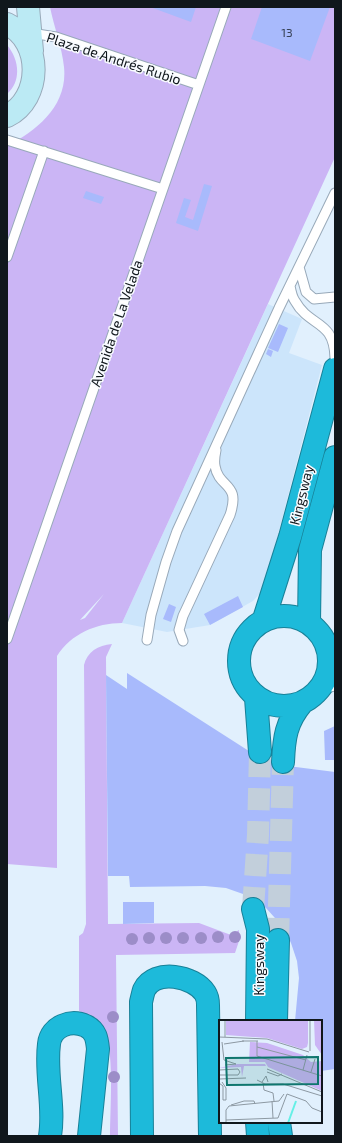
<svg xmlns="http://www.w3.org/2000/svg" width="342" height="1143" font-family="'Exo 2',sans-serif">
  <rect width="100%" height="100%" fill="#e1f0fd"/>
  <path fill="#cce5fb" d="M268,304L302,319L289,353L322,365L264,589L253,601L210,625L167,632L122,623Z"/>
  <path fill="#cbb5f5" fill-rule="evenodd" d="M50,7H335V157L122,623C96,623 71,634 57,656V868L7,864V146C38,130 68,105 64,67C62,47 54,27 50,7ZM104,594L85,618L80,620Z
    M7,45C19,59 22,81 7,94Z
    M112,644L106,657L108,924L199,923L231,935L239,930V941L235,953L116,955L118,1136H110C110,1111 114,1056 106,1035C102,1023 89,1016 79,1011V936L83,933L86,924L84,665C87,652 98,645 112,644Z"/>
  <path fill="#a8bafc" d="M150,7H196L191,22Z
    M262,7H330L310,61L251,39Z
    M204,184L212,186L198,231L176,223L184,198L191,200L185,217L193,220Z
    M86,191L104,197L101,204L83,198Z
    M279,324L288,328L278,352L268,348Z
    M268,349L273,351L271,357L266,354Z
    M238,596L243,607L210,625L204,614Z
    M169,604L176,607L171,622L163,619Z
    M127,673L252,753L288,766L335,772V1069L321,1071V1021H295L299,978L297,961L291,943L283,927L266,908L243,894L226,888L205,886L130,887L129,876H108L106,675L127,689Z
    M335,726V760H325L324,731Z
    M123,902H154V923L123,924Z"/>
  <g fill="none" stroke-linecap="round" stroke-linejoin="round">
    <path stroke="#c2cfdb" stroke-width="22" stroke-dasharray="22 11" stroke-linecap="butt" d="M253,909L258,835L260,752
      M278,940L283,762"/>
    <defs>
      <path id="lane" d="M31,33L56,37L199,85
        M7,140L163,189
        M7,257L44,151
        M299,267L306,292L314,299L335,297
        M290,286C291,291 292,297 295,301C310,328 334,319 335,358
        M7,639L226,7
        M147,640L151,615L166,562L177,531L279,308L335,193
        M183,641L179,630L183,616L230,515C241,482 219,489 215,466C214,461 215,455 216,450
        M327,649L335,656
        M319,690L335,686"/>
      <path id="secondary" d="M28,7L32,51
        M7,24C43,41 42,99 7,116"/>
      <path id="highway" d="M239 661a45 45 0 1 1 90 0a45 45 0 1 1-90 0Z
        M264,619L290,537L335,369
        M309,623L310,550L335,457
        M256,698L260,752
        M283,762C284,738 286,722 302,703
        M253,909L258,929L257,1021
        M276,1021L278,940
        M257,1122L258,1136
        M279,1122L281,1136
        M50,1136C55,1106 45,1074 49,1044C51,1026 71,1019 86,1026C96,1031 97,1039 98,1049L89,1136
        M142,1136L141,1002C142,998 143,993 144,990C155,968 194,976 205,993C207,996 208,1001 208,1005L210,1136"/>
    </defs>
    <use href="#lane" stroke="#98a9b9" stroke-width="11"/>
    <use href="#secondary" stroke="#98a9b9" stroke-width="24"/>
    <use href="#highway" stroke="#188198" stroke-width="24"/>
    <use href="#lane" stroke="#fff" stroke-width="9"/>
    <use href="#secondary" stroke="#bbeaf4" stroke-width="22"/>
    <use href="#highway" stroke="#1dbada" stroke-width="22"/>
  </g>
  <g fill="#9c8dc8">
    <circle cx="218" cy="937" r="6"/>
    <circle cx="235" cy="937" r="6"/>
    <circle cx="149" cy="938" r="6"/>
    <circle cx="166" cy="938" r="6"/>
    <circle cx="183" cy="938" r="6"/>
    <circle cx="201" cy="938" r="6"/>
    <circle cx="132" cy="939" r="6"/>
    <circle cx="113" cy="1017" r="6"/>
    <circle cx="114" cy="1077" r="6"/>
  </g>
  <g text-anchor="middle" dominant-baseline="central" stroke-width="3" stroke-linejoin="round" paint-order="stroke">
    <g font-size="12" fill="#364054">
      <text x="287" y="32">13</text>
    </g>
    <g font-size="14" fill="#10171c" stroke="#f8fbff">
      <text transform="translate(114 58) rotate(18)">Plaza de Andrés Rubio</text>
      <text transform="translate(116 323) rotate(-71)">Avenida de La Velada</text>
      <text transform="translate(301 495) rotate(-76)">Kingsway</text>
      <text transform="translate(258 965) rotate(-90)">Kingsway</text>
    </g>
  </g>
  <g transform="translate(219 1020)">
    <rect width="103" height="103" fill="#e1f0fd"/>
    <path d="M7,0H89V23L88,27L83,29L48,18L7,15ZM95,0H103V35L96,25ZM31,22L48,23L84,35L92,42L103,41V71L49,47L46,42H30ZM18,44H46L47,46H25L23,57L22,47L0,48Z" fill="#cbb5f5"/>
    <path fill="none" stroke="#65efe6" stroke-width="2" d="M69,103L77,81"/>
    <path fill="none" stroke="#8d99a3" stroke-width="1" d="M0,17L48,19L90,32M6,17V0M23,21H39M38,21V36L103,56M3,22L5,40L17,44L6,45M5,24L25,21M38,27L87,40M91,31V0M48,49L103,72M0,50L19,49L21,52L19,55H0M84,50L88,35M48,52L59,56L63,54M92,52L96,39M0,59L27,58M38,60L46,64H64L103,76M3,62L7,68V80M43,62L47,56L49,62M0,63L4,66V80H7M44,63L45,70L54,73L55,81M53,81L54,98M12,85L25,81H35L36,84M7,100V90L10,86L60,81L65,74M7,103V100L59,98L68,74L87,81L93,88L103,92"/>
    <path fill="#0f766e" fill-opacity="0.15" stroke="#0f766e" stroke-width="2" d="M99,37V64L8,65L7,38Z"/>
    <rect width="103" height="103" fill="none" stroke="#10171c" stroke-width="2"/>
  </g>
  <rect width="342" height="1143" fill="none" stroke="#10171c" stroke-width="16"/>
</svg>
